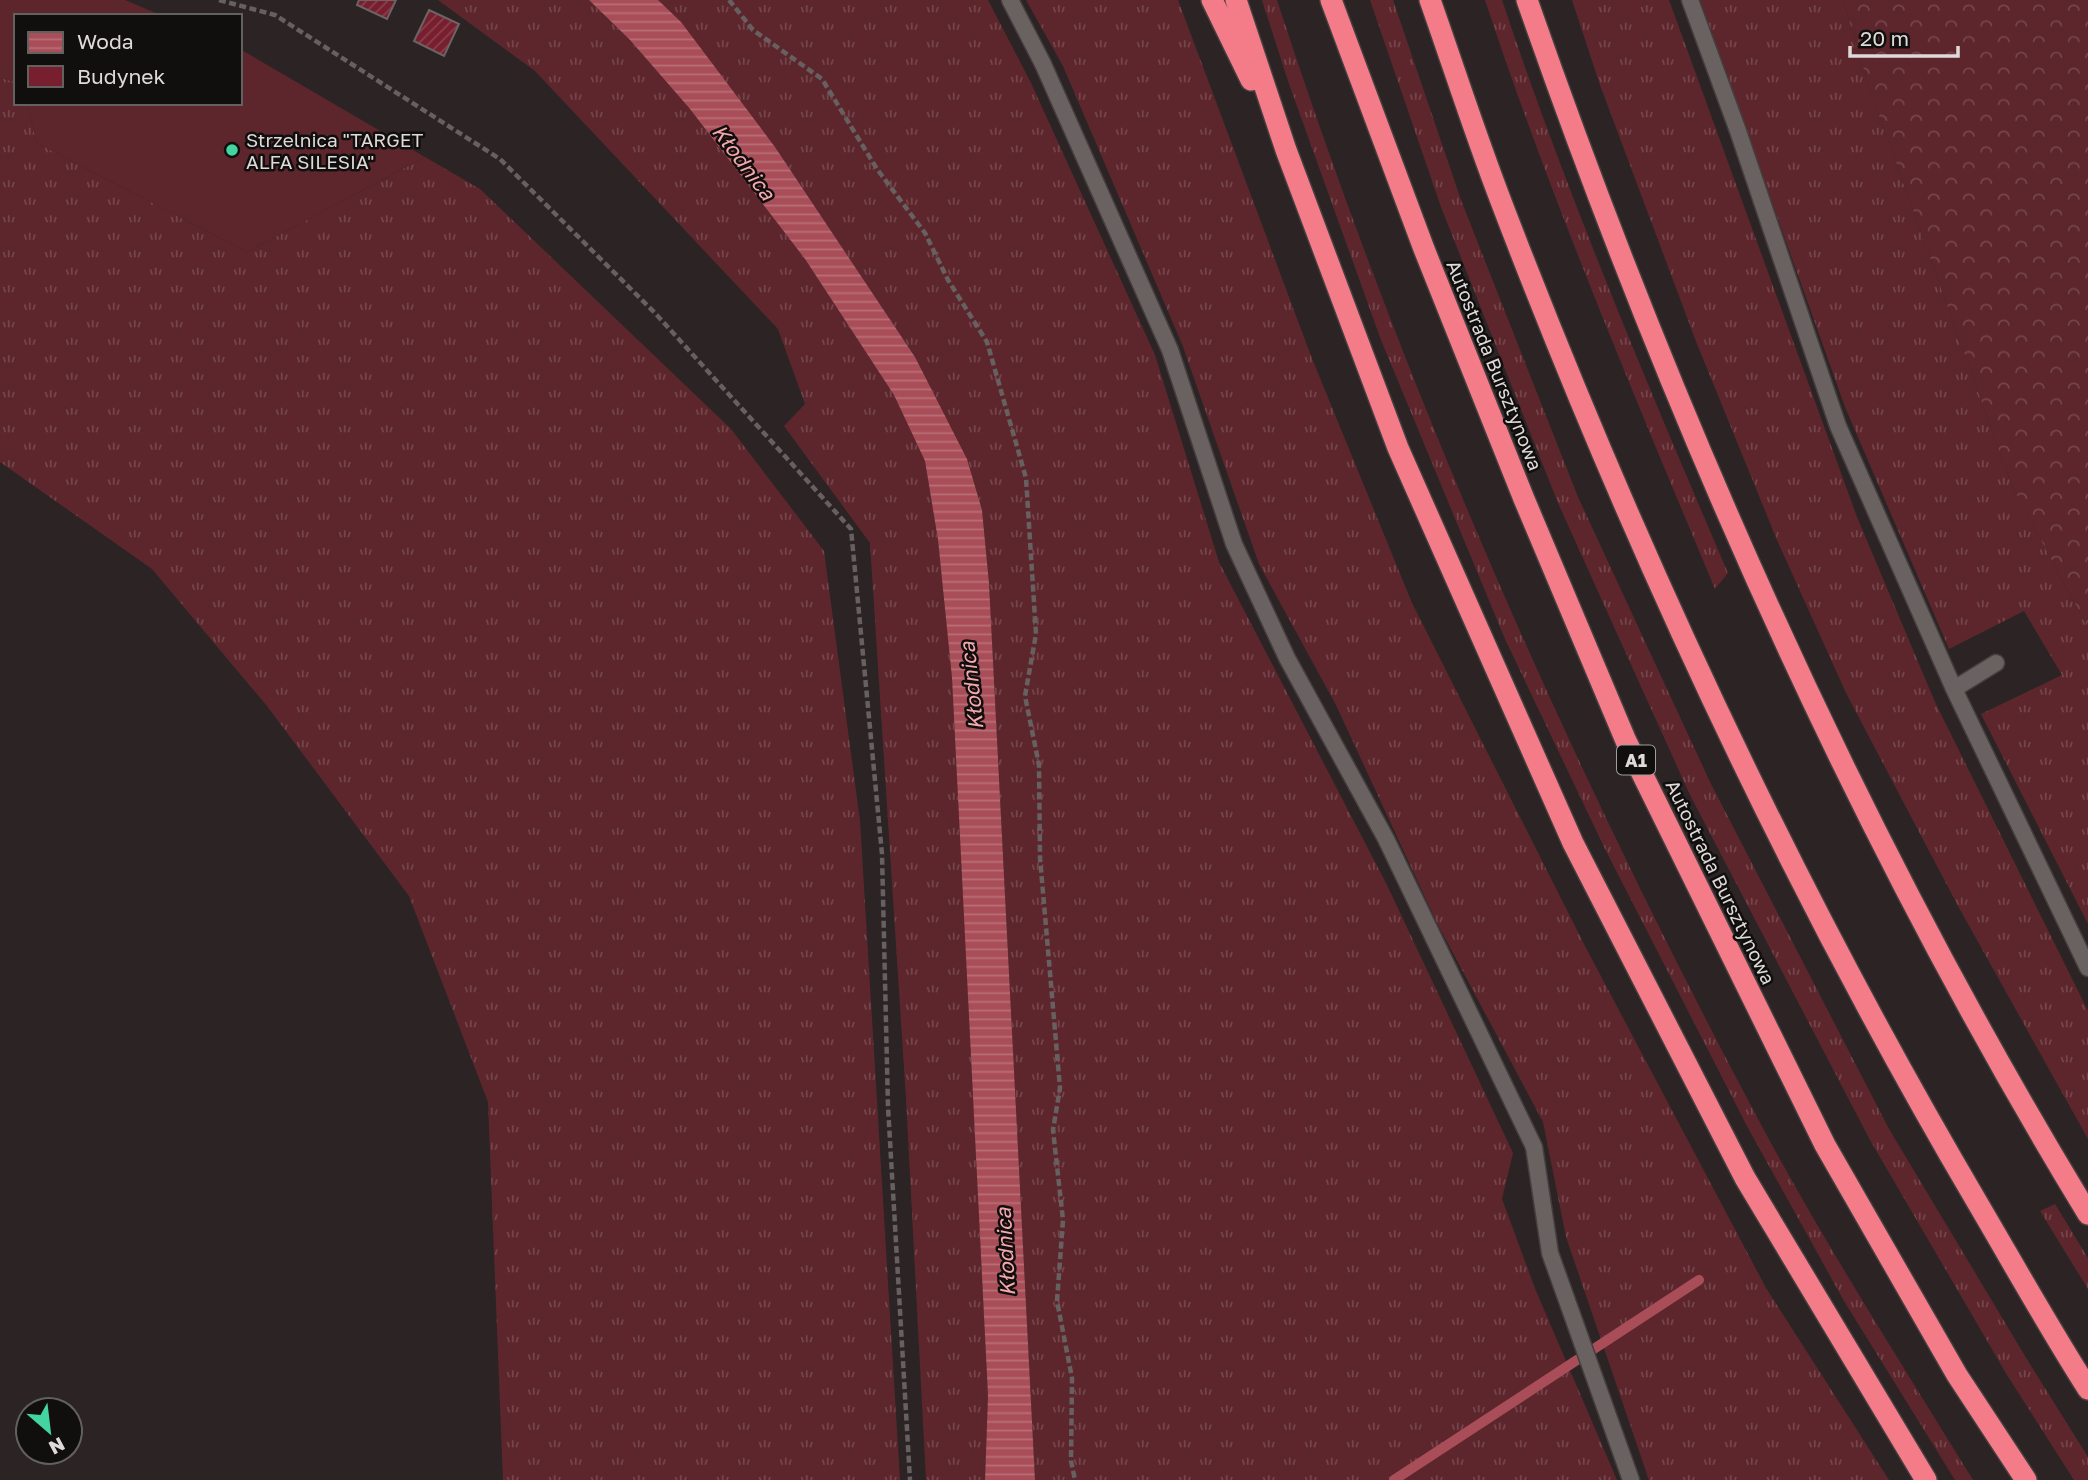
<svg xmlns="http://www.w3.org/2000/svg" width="2088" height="1480" font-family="'Golos Text',sans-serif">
  <defs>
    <pattern id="grass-tufts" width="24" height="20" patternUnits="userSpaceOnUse" patternTransform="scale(1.75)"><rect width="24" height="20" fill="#5d262d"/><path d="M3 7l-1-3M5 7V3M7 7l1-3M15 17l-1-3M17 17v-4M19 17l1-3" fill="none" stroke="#74454b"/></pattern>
    <pattern id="forest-crowns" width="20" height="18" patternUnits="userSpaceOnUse" patternTransform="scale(1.75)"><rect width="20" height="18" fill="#5d262d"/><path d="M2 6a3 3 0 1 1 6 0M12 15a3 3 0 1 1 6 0" fill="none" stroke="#74454b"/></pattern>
    <pattern id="water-rules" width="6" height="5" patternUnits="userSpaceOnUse" patternTransform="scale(1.75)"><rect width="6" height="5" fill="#a94e58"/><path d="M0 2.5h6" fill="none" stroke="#b86f77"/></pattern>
    <pattern id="building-hatch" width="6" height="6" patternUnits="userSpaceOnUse" patternTransform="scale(1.75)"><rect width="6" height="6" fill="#771f2f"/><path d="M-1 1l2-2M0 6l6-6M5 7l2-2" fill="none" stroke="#8a3f4d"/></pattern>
  </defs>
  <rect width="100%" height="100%" fill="#2b2324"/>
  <path fill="url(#grass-tufts)" d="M438,0H589L630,40L690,109L805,259L894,395L925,461L938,540L952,678L988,1396L985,1480H926L906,1099L870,543L784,426L805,404L778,329L535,71Z
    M658,0H988L1031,83L1155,355L1219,562L1387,885L1513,1153L1502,1199L1536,1291L1617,1480H1035L989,583L982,510L967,459L915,357L775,147Z
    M1026,0H1178L1311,356L1412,603L1586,948L1766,1288L1889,1480H1649L1566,1237L1543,1122L1437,923L1336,705L1259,564L1182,344L1063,66Z
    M1262,0H1277C1402,385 1568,762 1758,1119C1824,1243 1900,1361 1973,1480H1955L1844,1301L1748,1128L1605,849L1505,639L1381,340L1288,81Z
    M1370,0H1393L1461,200L1578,497L1711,784L1889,1129L2028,1361L2088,1457V1480H2074L2007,1375L1870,1140L1690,795L1558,503L1441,207Z
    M1485,0H1502C1567,195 1647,384 1728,573L1715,589C1634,395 1551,200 1485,0Z
    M1572,0H1669L1857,517L1935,702L2088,1011V1139L1958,906L1846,693L1777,540L1697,344L1600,85Z
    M1700,0H1843L1870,90L2012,486L2088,628V924L1981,714L2062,675L2024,611L1949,649L1845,407Z
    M0,78L16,82V103H27L37,143L247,252L425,157L480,189L731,429L824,551L860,821L900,1480H503L488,1102L409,896L267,706L152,569L0,462Z
    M2055,1204L2088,1258V1289L2040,1211Z"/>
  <path fill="url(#forest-crowns)" d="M1843,0H2088V628L2012,486L1870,90Z"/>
  <path fill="#5d262d" d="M0,0H125L163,16H16V82L0,78Z
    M240,49L425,157L247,252L37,143L27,103H240Z"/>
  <path fill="url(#water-rules)" d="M589,0H658L681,22L775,147L915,357L967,459L982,510L989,583L1035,1480H985L988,1396L952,678L938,540L925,461L894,395L805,259L690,109L630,40Z"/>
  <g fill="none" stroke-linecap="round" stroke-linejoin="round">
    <path stroke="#a94e58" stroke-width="10" d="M1394,1480L1699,1280"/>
  </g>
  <path fill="url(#building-hatch)" stroke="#6c6364" stroke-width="2" d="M359,0H396L387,19L357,5Z
    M429,10L459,24L444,56L414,41Z"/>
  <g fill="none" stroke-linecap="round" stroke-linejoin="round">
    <defs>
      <path id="lane" d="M1010,0L1043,64L1170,350L1234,544L1287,658L1386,839L1534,1147L1550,1253L1631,1480
        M1690,0L1738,131L1838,426L1954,689L2088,968
        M1954,689L1996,663"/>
      <path id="highway" d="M1212,0L1251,80
        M1236,0L1286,150L1398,448L1573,843L1745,1178L1926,1480
        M1331,0L1424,249L1524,499L1626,741L1825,1145L1957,1375L2026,1480
        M1430,0C1454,68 1476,137 1502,204C1634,549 1790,884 1977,1202C2014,1265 2049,1328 2088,1389
        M1527,0C1674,421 1856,833 2088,1214"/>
    </defs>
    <use href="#lane" stroke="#443e3e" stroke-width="19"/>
    <use href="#highway" stroke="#443e3e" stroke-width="24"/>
    <path stroke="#676060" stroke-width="4.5" stroke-dasharray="7 3.5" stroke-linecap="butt" d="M219,0L275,15L500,159L655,313L851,529L882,854L888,1107L910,1480
      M729,0L753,30L822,79L877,169L925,233L948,280L987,342L1026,478L1036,634L1025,696L1039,765L1040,858L1060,1088L1053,1130L1063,1220L1057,1301L1072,1378L1071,1461L1075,1480"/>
    <use href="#lane" stroke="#6a6161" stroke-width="16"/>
    <use href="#highway" stroke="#f47b88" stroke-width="21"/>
  </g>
  <circle fill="#43d4a0" stroke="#110e0e" stroke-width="2.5" cx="232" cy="150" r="7"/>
  <g text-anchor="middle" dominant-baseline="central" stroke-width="5" stroke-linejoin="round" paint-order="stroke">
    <rect fill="#110e0e" stroke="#a19d9d" stroke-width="2" x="1617" y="745.5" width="38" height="29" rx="5"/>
    <g font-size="18" font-weight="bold" fill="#dfdada">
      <text x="1636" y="760">A1</text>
    </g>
    <g font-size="19" fill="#dfdada" stroke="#110e0e" text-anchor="start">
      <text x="246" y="139">Strzelnica "TARGET<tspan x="246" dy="22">ALFA SILESIA"</tspan></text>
    </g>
    <g font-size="19" fill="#dfdada" stroke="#110e0e">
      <text transform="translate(1495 365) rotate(68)">Autostrada Bursztynowa</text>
      <text transform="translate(1721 882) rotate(64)">Autostrada Bursztynowa</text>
    </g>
    <g font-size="21" font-style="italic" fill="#f5a8ad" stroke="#110e0e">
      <text transform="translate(744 162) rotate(53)">Kłodnica</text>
      <text transform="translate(971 686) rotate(-96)">Kłodnica</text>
      <text transform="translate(1005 1252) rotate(-93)">Kłodnica</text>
    </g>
  </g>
  <rect x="14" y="14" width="228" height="91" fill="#110e0e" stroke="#636060" stroke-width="2"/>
  <rect x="28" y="32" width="35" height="21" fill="url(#water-rules)" stroke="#636060" stroke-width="2"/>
  <text x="77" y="49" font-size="21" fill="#dfdada">Woda</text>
  <rect x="28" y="66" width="35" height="21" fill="#771f2f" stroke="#636060" stroke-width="2"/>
  <text x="77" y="84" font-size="21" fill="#dfdada">Budynek</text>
  <g transform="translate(49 1431) rotate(152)"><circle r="33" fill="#110e0e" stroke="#636060" stroke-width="2"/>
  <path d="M0-5L12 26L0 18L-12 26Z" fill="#43d4a0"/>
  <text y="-10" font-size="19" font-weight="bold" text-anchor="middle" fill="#dfdada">N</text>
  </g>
  <path d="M1850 46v10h108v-10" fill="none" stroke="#dfdada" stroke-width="3.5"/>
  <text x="1860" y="46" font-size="21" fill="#dfdada" stroke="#110e0e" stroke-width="5" paint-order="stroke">20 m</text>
</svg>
